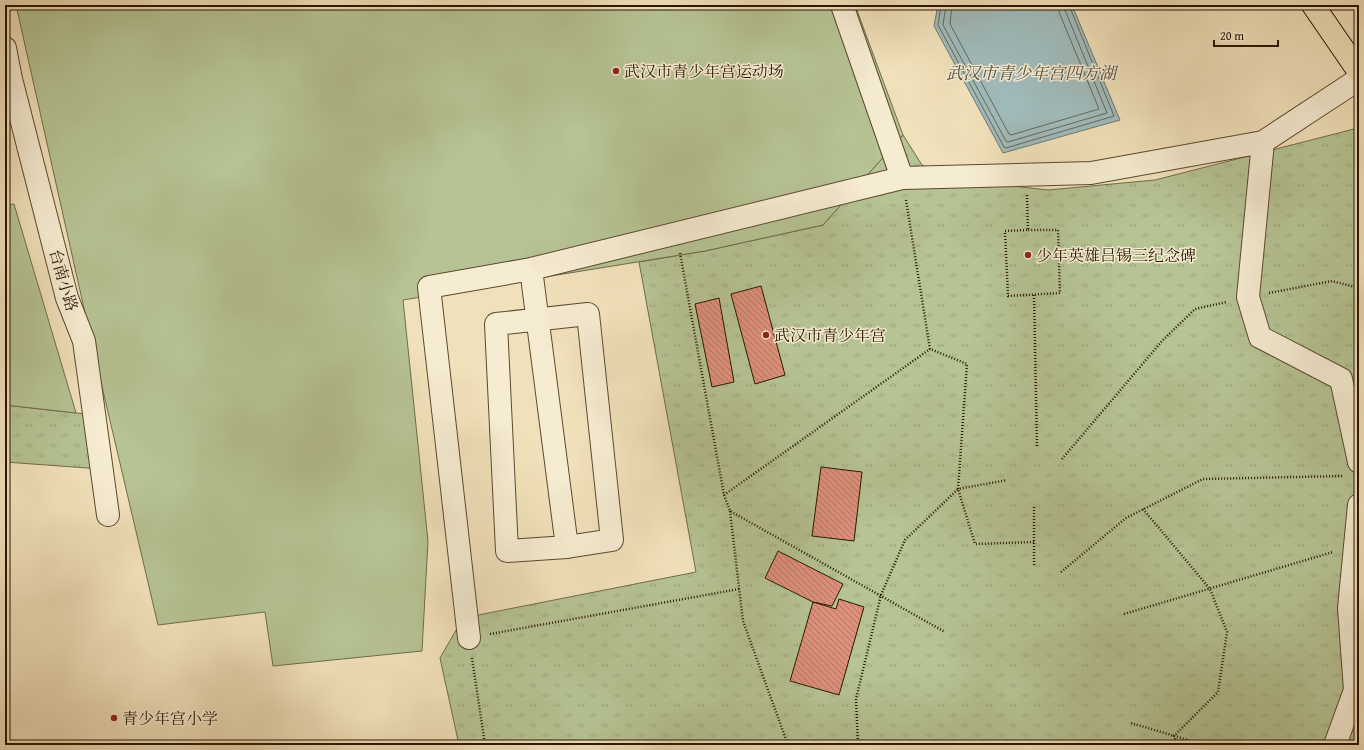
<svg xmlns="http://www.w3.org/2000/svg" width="1364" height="750" font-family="'Gentium Book Plus','Noto Serif SC',serif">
  <defs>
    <pattern id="park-tufts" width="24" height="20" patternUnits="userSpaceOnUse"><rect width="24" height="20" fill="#b6c393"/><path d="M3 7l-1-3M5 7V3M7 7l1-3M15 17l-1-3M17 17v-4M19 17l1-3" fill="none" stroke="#9ca77d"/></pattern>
    <pattern id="building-back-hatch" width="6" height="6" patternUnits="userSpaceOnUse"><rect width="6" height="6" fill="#dd907a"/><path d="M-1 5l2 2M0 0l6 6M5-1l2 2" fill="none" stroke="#b37562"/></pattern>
  </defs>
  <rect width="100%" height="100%" fill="#f1e1ba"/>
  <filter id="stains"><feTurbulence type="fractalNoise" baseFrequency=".005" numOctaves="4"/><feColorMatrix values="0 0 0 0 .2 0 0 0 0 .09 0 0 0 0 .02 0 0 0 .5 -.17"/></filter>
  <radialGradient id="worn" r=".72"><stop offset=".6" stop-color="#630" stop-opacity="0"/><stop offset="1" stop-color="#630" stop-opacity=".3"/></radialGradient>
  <path fill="url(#park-tufts)" stroke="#706c4a" d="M1354,129L1359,137V745H459L440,658L463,618L696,572L639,262L705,251L823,225L903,135L922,165L951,179L1048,190L1155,180Z
    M5,405L95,415L101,469L5,462Z"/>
  <path fill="#b6c393" stroke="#706c4a" d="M16,5H855L903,135L823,225L705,251L403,300L428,541L422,651L273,666L265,612L158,625L92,344Z
    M14,204L76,413L5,405V205Z"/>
  <path fill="#a0bbbb" stroke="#707971" d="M938,5H1072L1120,120L1003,153L934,26Z"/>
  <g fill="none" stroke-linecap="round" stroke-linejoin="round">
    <path stroke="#64685e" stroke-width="1" d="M941,5L938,25L1004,147L1006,148L1114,116L1069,5
      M946,5L943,25L1006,141L1008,142L1107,113L1065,10L1064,5
      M952,5L950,24L1009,134L1011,135L1099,109L1059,12L1058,5"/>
  </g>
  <path fill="url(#building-back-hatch)" stroke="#291601" d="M761,286L785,375L755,384L731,294Z
    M719,298L734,382L712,387L695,304Z
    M821,467L862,472L854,541L812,536Z
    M778,551L843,584L832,606L813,602L765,578Z
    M839,599L864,607L839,695L790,681L813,602L836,609Z"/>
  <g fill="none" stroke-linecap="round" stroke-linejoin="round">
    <defs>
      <path id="minor" d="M842,5L902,178L1091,173L1263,142L1359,79
        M5,48L11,79L67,298L84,341L108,515
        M1263,142L1248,297L1260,337L1341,379L1359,462
        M567,547L507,551L496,324L588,314L612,540L567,547L531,269L902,178
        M469,638L429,287L531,269
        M1335,745L1355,690L1349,608L1359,505"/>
      <path id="major" d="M1313,5L1359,72"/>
    </defs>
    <use href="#minor" stroke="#5b492f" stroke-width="24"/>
    <use href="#major" stroke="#291601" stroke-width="24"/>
    <path stroke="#291601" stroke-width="2.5" stroke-dasharray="1 2" stroke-linecap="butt" d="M1027,195L1028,230L1005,231L1008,296L1060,293L1058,230H1028
      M906,200L930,349L967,364L958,489L1007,480
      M680,253L724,495L930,349
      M1269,293L1332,281L1359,288
      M1034,295L1037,446
      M1062,459L1162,341L1195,309L1227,302
      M724,495L730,511L945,632
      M1034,507V566
      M1143,509L1210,589L1227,632L1218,692L1174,736L1177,745
      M730,511L743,621L788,745
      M1061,572L1126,518L1203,479L1343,476
      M1124,614L1333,552
      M490,634L739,589
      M472,658L485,745
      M1131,723L1205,745
      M858,745L856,699L881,595L905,540L958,489L975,544L1034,542"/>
    <use href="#minor" stroke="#f6ecd2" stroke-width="22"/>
    <use href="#major" stroke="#f1e1ba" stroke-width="22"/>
  </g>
  <g fill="#8f2418" stroke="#f6ecd2" stroke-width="1.5">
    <circle cx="616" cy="71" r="4"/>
    <circle cx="1028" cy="255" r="4"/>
    <circle cx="766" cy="335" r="4"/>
    <circle cx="114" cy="718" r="4"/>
  </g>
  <g text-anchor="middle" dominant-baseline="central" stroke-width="3" stroke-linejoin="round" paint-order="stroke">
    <g font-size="16" fill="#291601" stroke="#f6ecd2" text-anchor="start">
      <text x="624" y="71">武汉市青少年宫运动场</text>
      <text x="1036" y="255">少年英雄吕锡三纪念碑</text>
      <text x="774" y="335">武汉市青少年宫</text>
      <text x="122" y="718">青少年宫小学</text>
    </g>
    <g font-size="16" fill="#291601" stroke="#f6ecd2">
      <text transform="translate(64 280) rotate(74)">台南小路</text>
    </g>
    <g font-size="17" font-style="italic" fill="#535042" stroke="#f6ecd2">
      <text x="1031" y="72">武汉市青少年宫四方湖</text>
    </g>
  </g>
  <rect width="1364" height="750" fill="none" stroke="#f1e1ba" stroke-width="20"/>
  <rect x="6" y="6" width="1352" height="738" fill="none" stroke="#291601" stroke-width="2"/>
  <rect x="10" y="10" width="1344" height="730" fill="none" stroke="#291601"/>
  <path d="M1214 40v6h64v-6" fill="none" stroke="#291601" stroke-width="2"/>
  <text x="1220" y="40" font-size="12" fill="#291601" stroke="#f6ecd2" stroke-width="3" paint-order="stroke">20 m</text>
  <rect width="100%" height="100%" filter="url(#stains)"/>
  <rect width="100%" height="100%" fill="url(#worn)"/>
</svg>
